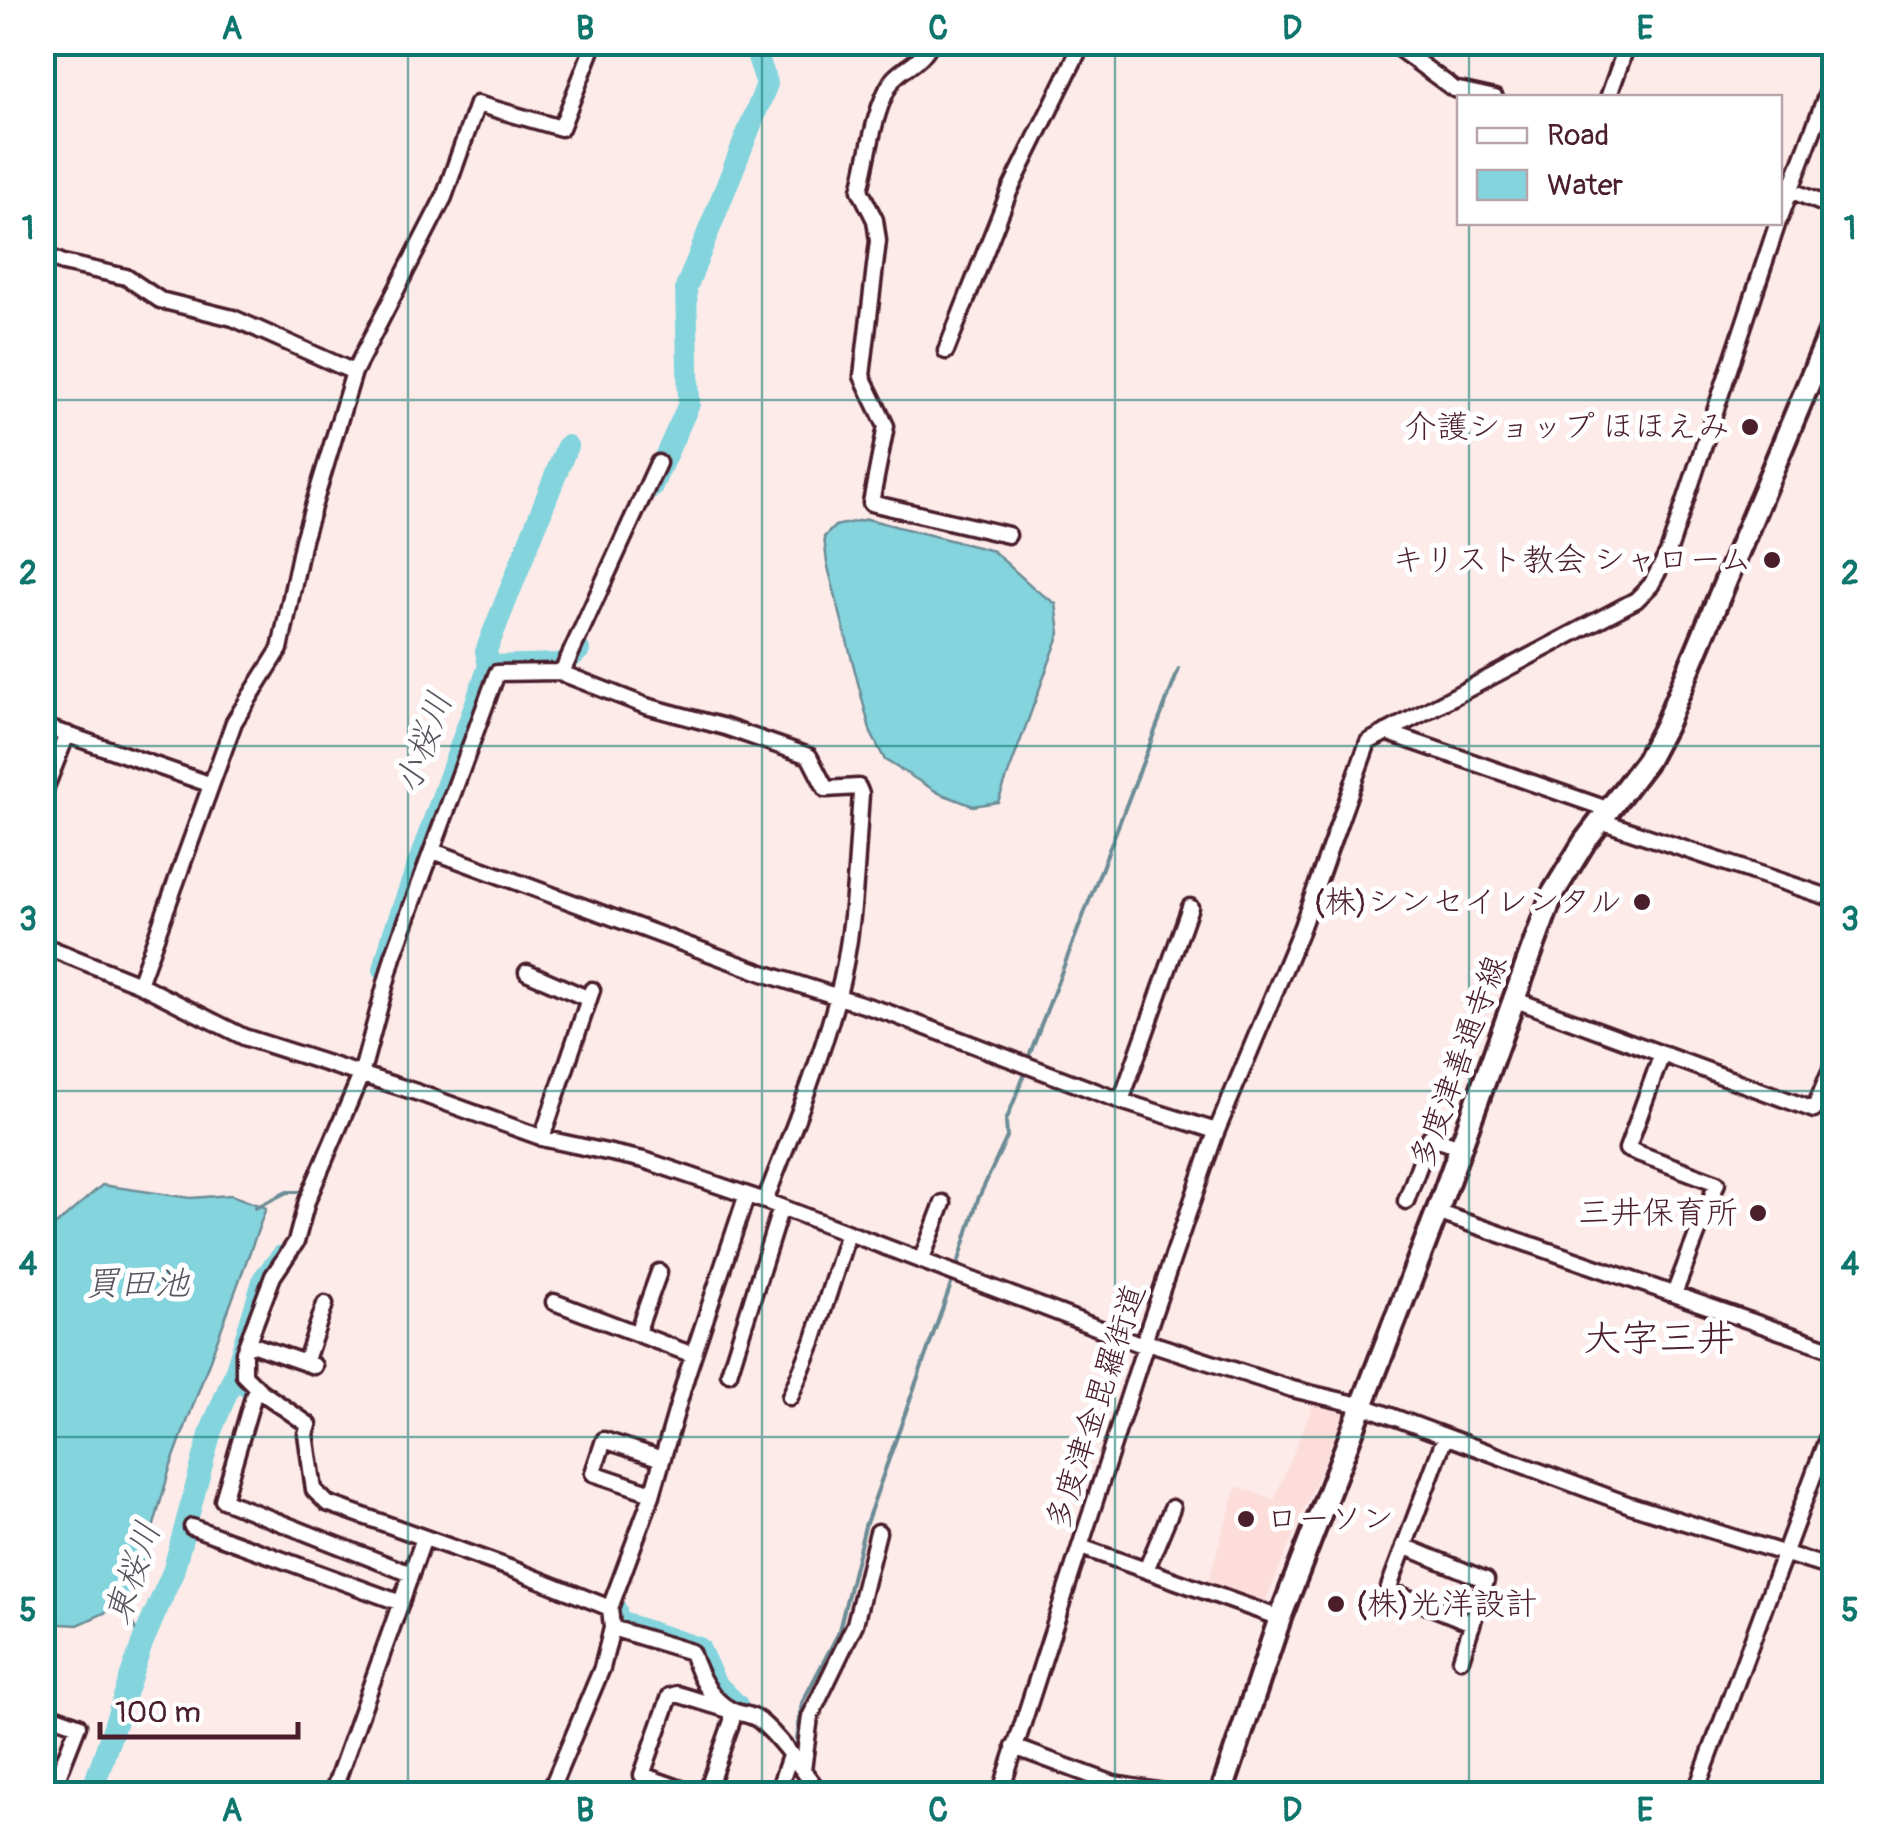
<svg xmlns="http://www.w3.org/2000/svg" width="1877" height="1837" font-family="Pangolin,'Klee One',sans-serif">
  <rect width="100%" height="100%" fill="#fdebe9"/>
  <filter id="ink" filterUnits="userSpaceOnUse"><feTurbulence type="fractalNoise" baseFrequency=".01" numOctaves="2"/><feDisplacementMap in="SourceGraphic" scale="20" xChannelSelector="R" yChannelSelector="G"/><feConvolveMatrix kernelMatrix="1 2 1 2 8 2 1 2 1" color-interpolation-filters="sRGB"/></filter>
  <g filter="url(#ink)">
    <path fill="#fcddda" d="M1315,1400L1346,1409L1264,1605L1208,1581L1237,1486L1274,1500Z"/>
    <path fill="#83d4dd" stroke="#6c8c96" stroke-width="2.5" d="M867,519L993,551L1036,590L1056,604L1060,633L998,802L973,806L939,793L885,760L871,733L827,563L824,537L835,526Z
      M102,1185L190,1198L231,1195L266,1208L170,1468L135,1593L111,1610L78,1625L44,1623L43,1236Z"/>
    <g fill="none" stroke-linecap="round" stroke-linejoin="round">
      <path stroke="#6c8c96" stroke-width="4" d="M1027,1061L1179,669
        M255,1208L287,1192H305
        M957,1267L978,1199L1007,1137L1006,1121L1026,1071
        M117,1602L143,1641
        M795,1754L802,1703L838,1634L865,1526L954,1276"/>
      <path stroke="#83d4dd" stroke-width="22" d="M651,488L689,404L686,288L767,84L753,42
        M489,666L558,664L566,662L579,650
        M384,969L393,935L489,666L486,651L567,446
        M256,1395L235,1373L264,1278L282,1256
        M616,1610L617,1619L622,1623L699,1648L715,1683L737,1705
        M91,1794L143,1641L173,1572L211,1431L235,1373"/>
      <defs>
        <path id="minor" d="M931,42C919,66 900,68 892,81C873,111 869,156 860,190L875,220L878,241L862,376L886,426L871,503L1008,535
          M1390,42L1454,89L1495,98
          M1608,98L1628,42
          M1780,186L1834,208
          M1780,218L1834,75
          M42,254L63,263L126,277L160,300L233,318L354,372
          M946,351L1009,192L1083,42
          M559,672L646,706L725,727L809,756L826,789L858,787L861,794C856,862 855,933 837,999C818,1068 791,1134 765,1201
          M42,726L209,784
          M1386,732L1610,810
          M42,797L67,734
          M1601,821L1834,899
          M433,851L763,973L889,1013L1121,1101L1216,1131
          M42,945L139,984L244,1037L419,1093L546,1139L644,1160L765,1201L1145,1346
          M527,972L589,999
          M139,984L234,722L280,649L303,540L354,372L444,197L477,104L561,128L595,42
          M1513,999L1814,1110L1834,1062
          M1662,1054L1627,1149L1717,1183L1674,1294
          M1121,1101L1190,907
          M542,1138L592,990
          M1406,1201L1430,1137L1460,1147
          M1437,1212L1834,1350
          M921,1261L943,1203
          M554,1302L693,1355
          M637,1333L659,1272
          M1144,1341L1292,1389L1364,1406L1630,1505L1834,1569
          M248,1343L314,1366
          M305,1363L325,1304
          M729,1373L781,1207
          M256,1387L223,1500L411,1574
          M790,1397L813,1342L848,1233
          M1445,1437L1388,1590L1472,1623
          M652,1493L593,1473L604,1440L662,1459
          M192,1527L401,1603
          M1404,1546L1486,1580L1461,1659
          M1081,1547L1280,1618
          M1146,1570L1172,1508
          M610,1608L515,1570L327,1503L314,1490L306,1434L309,1425L260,1391L244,1375V1352L273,1276L296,1242L307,1201L361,1075L393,957L497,673L559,672L564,668L658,463
          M612,1628L691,1652C698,1673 709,1699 731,1710C741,1715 750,1713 760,1721C783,1741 802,1770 821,1794
          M42,1712L78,1725L51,1794
          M1014,1747L1114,1784L1178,1794
          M803,1770L810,1717L855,1624L878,1532
          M332,1794L424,1538
          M549,1794L602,1668L612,1628L610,1608L652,1495L687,1374L746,1197
          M695,1794L642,1775L670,1696L677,1694L732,1711V1721L706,1794
          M777,1794L790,1756
          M1000,1794L1145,1346L1144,1341L1215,1135L1301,929L1368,742L1636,600L1651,585L1668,553L1778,222
          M1695,1794L1834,1420"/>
        <path id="secondary" d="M1221,1794L1280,1618L1437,1212L1552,895L1585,841L1647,760L1665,726L1834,323"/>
      </defs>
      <use href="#minor" stroke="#4a1f2b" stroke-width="21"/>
      <use href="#secondary" stroke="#4a1f2b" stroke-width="28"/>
      <use href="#minor" stroke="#fff" stroke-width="14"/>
      <use href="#secondary" stroke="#fff" stroke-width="20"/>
    </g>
  </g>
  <path fill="none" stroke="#0f766e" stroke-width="2.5" stroke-opacity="0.55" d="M408,42V1794M762,42V1794M1115,42V1794M1469,42V98M1469,222V1794M42,400H1834M42,746H1834M42,1091H1834M42,1437H1834"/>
  <g fill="#4a1f2b" stroke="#fff" stroke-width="4">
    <circle cx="1750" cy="427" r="10"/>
    <circle cx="1772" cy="560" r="10"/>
    <circle cx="1642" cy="902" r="10"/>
    <circle cx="1758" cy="1213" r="10"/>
    <circle cx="1246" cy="1519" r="10"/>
    <circle cx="1336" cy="1604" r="10"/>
  </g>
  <g text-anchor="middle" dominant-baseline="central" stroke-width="10" stroke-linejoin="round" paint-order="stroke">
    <g font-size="32" fill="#4a1f2b" stroke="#fff" text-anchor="end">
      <text x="1730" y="427">介護ショップ ほほえみ</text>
      <text x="1752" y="560">キリスト教会 シャローム</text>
      <text x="1622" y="902">(株)シンセイレンタル</text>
      <text x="1738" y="1213">三井保育所</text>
      <text x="1266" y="1519" text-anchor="start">ローソン</text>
      <text x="1356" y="1604" text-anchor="start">(株)光洋設計</text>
    </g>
    <g font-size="32" fill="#4a1f2b" stroke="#fff">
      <text transform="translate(1459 1062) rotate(-70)">多度津善通寺線</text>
      <text transform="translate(1096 1407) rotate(-72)">多度津金毘羅街道</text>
    </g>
    <g font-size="35" font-style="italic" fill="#5b5560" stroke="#fff">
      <text transform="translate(424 743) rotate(-70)">小桜川</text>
      <text x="137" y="1284">買田池</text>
      <text transform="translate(133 1573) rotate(-71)">東桜川</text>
    </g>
    <g font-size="38" fill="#4a1f2b" stroke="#fff">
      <text x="1659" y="1339">大字三井</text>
    </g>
  </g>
  <rect width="1877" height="1837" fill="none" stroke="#fff" stroke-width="110"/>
  <rect x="1457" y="95" width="325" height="130" fill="#ffffff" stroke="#b7a5aa" stroke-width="2.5"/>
  <rect x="1477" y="128" width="50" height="15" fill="#ffffff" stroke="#b7a5aa" stroke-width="2.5"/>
  <text x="1547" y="145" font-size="30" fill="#4a1f2b">Road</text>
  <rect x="1477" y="170" width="50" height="30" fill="#83d4dd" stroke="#b7a5aa" stroke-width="2.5"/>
  <text x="1547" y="195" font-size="30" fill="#4a1f2b">Water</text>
  <path d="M100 1722v15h198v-15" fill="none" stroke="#4a1f2b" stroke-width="5"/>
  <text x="115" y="1722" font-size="30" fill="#4a1f2b" stroke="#ffffff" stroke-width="8" paint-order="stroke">100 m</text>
  <rect x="55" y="55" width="1767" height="1727" fill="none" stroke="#0f766e" stroke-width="4"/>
  <g font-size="32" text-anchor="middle" font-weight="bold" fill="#0f766e">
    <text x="232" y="39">A</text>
    <text x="585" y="39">B</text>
    <text x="938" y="39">C</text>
    <text x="1292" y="39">D</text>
    <text x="1645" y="39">E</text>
    <text x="28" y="239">1</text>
    <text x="1850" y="239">1</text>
    <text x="28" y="584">2</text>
    <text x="1850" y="584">2</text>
    <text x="28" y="930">3</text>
    <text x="1850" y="930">3</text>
    <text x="28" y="1275">4</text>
    <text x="1850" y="1275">4</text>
    <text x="28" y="1621">5</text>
    <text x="1850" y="1621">5</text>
    <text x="232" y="1821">A</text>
    <text x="585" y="1821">B</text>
    <text x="938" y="1821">C</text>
    <text x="1292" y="1821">D</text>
    <text x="1645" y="1821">E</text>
  </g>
</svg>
